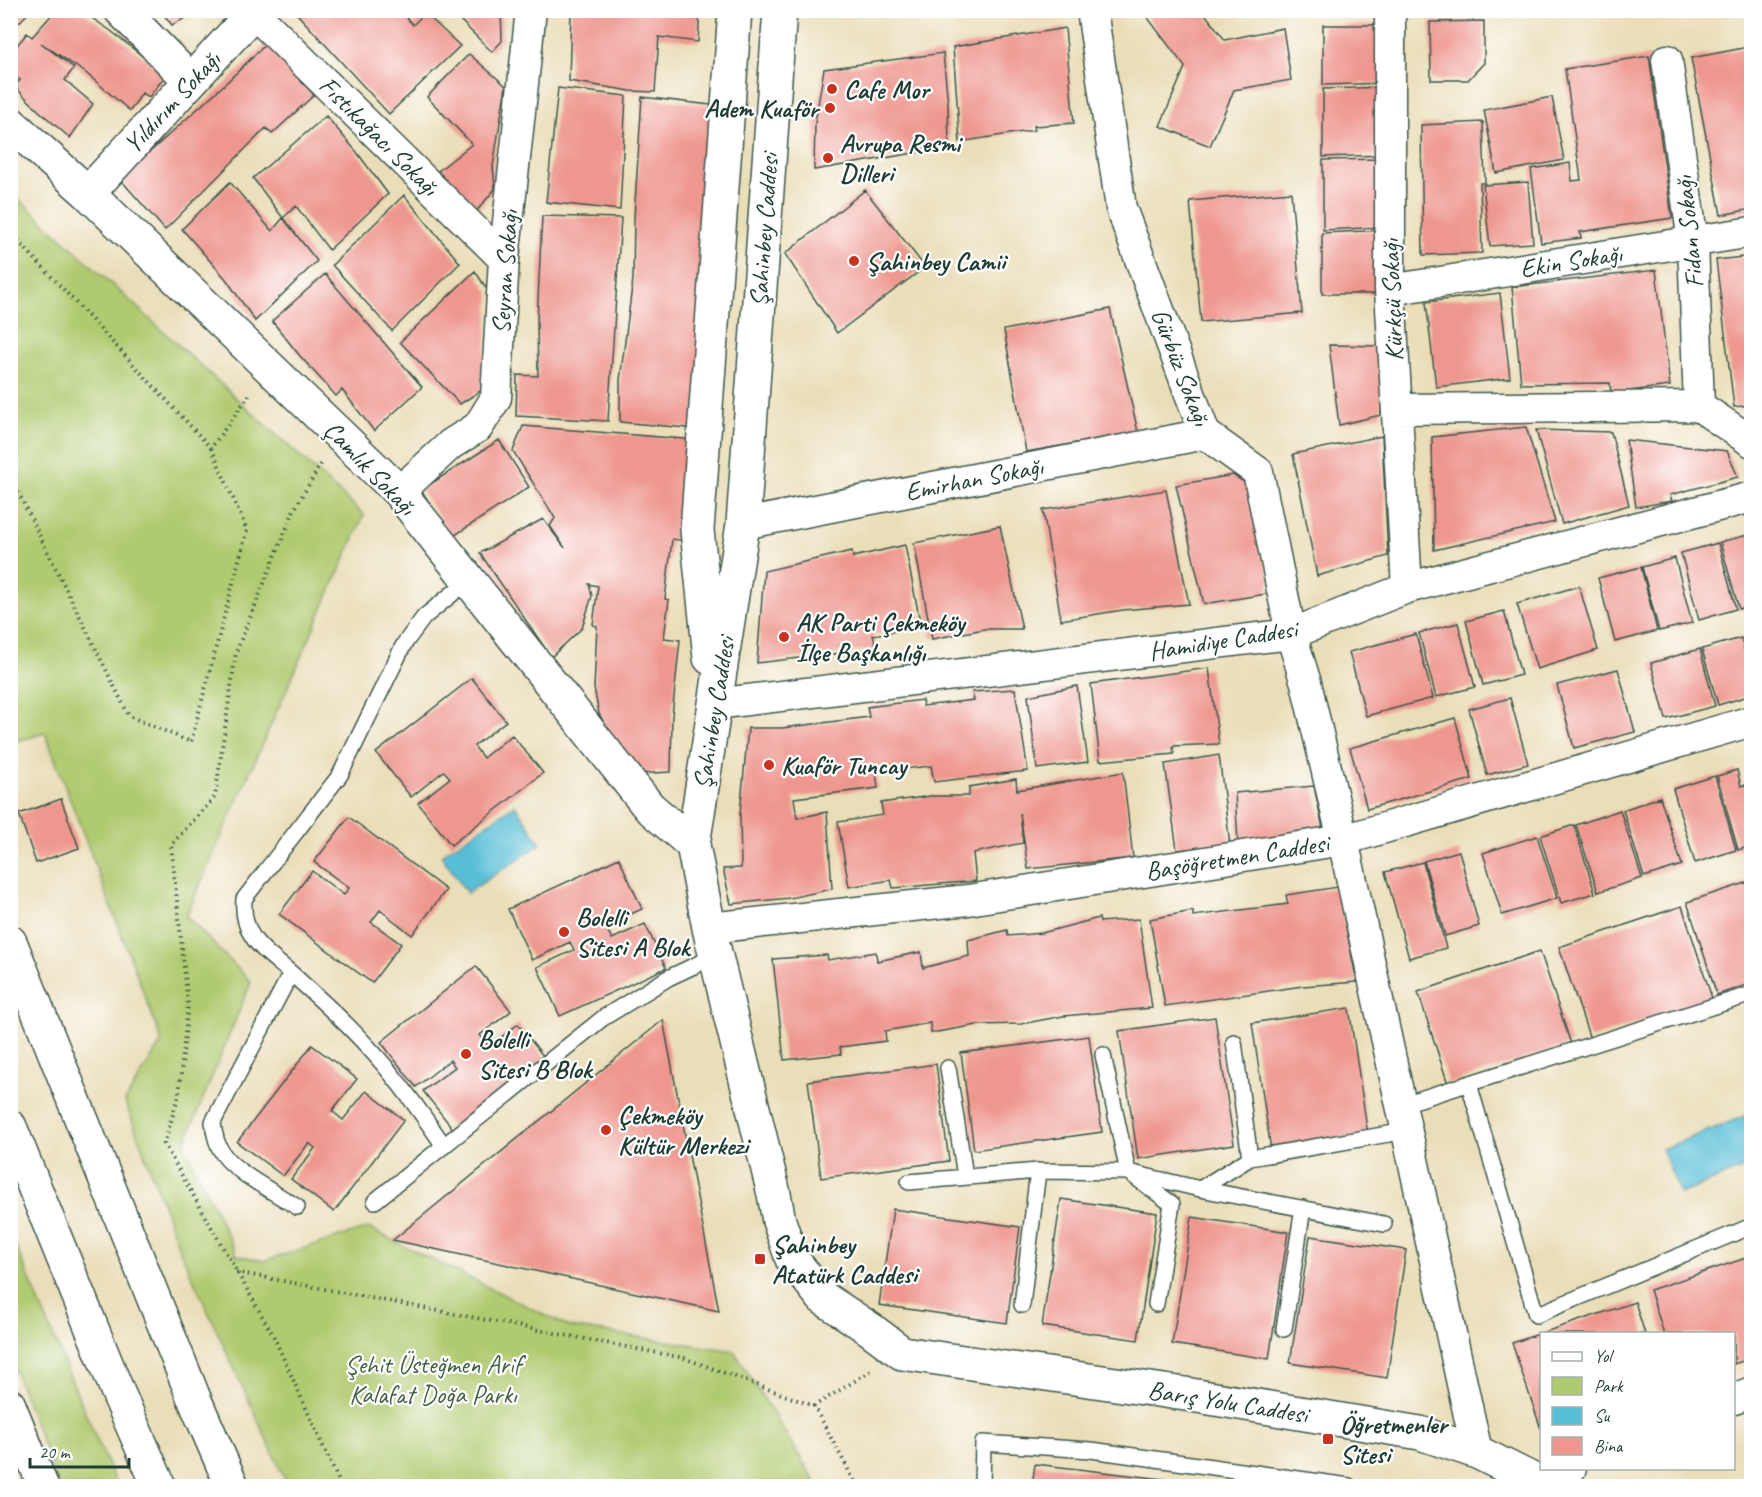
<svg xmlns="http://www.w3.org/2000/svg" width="1762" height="1497" font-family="Caveat,sans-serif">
  <rect width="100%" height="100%" fill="#fff"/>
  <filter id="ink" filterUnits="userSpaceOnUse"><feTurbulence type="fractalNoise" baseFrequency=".0167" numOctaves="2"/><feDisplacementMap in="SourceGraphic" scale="12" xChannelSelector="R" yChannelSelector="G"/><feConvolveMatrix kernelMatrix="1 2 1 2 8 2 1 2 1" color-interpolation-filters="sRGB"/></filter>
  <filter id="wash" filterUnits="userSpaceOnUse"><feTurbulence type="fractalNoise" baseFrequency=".008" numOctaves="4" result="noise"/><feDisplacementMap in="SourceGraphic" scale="24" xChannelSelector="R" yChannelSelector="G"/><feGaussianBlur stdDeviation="1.35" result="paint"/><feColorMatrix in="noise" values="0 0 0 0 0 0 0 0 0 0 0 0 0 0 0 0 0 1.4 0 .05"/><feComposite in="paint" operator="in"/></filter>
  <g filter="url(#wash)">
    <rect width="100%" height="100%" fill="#eadeb9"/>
    <path fill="#b0ca6f" stroke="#688452" stroke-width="1.5" d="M10,191L364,515L186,916L251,982L184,1145L237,1255L264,1261L368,1228L569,1327L734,1351L818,1486H288L179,1248L125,1101L162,1041L45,733L11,743Z
      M10,1232L74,1386L117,1486H59L11,1361Z"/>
    <path fill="#59bed7" stroke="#3c7e86" stroke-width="1.5" d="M515,805L541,844L467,893L441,855Z
      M1747,1115L1751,1127V1165L1680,1194L1662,1149Z"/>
    <g id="blocks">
      <path fill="#ee978f" d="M10,10H31L10,32Z
        M56,10H80L111,31L166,75L149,97L142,93L130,111L86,73L41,43L74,68L65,80L93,104L70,138L39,111L15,87L20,80L10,74V54L27,33L32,37Z
        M160,10H200L172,25Z
        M302,10H399L413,25L425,13L460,46L389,114L298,15Z
        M450,10H501L502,41L492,52Z
        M571,10H700L698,42L659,37L655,92L631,91L569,81Z
        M1158,10H1202L1225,40L1283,28L1291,80L1234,90L1210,146L1160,126L1185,67L1148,18Z
        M1318,10H1372V12L1318,14Z
        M1484,21V63L1468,80H1431L1430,22Z
        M1323,25H1386V83L1323,85Z
        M1065,28L1074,123L1034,126L1035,130L960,142L953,47Z
        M267,43L314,95L272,134L266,128L165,230L120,179L226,83Z
        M1749,47L1752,62V209L1721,215L1691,58Z
        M943,53L948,104L949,147L814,170L815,123L824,69Z
        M469,54L506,86L493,166L495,189L474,214L438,171L472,144L427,97Z
        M1649,56L1672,218L1580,232L1581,238L1541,243L1531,169L1570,163L1572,181L1581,180L1565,69Z
        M1386,87V155L1323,157V89Z
        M558,88L626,96L620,210L546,202Z
        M642,97L719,106L698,429L620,422V380L633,279L634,218Z
        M1552,97L1564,160L1496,173L1484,110Z
        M326,116L356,151L388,194L329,250L296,206L283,218L317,261L255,321L226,279L182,229L230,182L272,231L283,218L253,178Z
        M1483,122L1485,183H1480L1482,253L1423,255L1421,125Z
        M1386,159V227L1323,230V160Z
        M1528,182L1533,243L1490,246L1483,185Z
        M865,190L925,267L837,333L785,254Z
        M1291,192L1302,313L1201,322L1190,201Z
        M404,195L460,263L392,331L332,265Z
        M542,216L621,218L608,421L516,416L517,375L538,376L537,321Z
        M1386,230V294H1322V233Z
        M1752,256V405L1734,407L1716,260Z
        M1656,270L1670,386L1611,393L1610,383L1521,384L1512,287Z
        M475,271L490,294L482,390L460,404L400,342Z
        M325,274L422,387L374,431L342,390L336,396L300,356L272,321Z
        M1500,293L1510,378L1436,387L1426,302Z
        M1110,309L1138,432L1026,452L1004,330Z
        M1329,345L1382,346L1381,415L1339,425Z
        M523,426L696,440L686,541L672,539L665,599L669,600L664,638L680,640L672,716L671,772L634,774L599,714L594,688L597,626L593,625L598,586L589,584L592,596L582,628L551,657L480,553L543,519L565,548L550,526L555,518L513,451Z
        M1526,427L1555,522L1434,550L1432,437Z
        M1536,430L1611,432L1629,505L1562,524Z
        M1382,436L1388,556L1317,576L1293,454Z
        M499,440L529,487L452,537L421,490Z
        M1626,440L1727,451L1738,477L1670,495L1672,501L1636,507Z
        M1233,475L1249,485L1271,581L1266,594L1204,604L1176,485Z
        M1166,490L1189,604L1123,610L1061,620L1043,510Z
        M1000,526L1022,629H984L932,639L914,543Z
        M1752,534V605L1739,609L1720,542Z
        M1718,543L1736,609L1699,620L1681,553Z
        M905,545L921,627L873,635L877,649L757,663L764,571L852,551L853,557Z
        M1675,558L1692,623L1659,631L1642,567Z
        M1641,567L1657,631L1615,642L1598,578Z
        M1579,586L1598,650L1537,669L1517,604Z
        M1504,611L1521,675L1483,685L1466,621Z
        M1458,623L1475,687L1436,697L1419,633Z
        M1416,634L1433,698L1366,716L1349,652Z
        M1741,638L1752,678V695L1718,705L1702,649Z
        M1700,649L1715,706L1666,719L1651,663Z
        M1209,668L1219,744L1173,746L1174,754L1100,761L1091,684Z
        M1618,669L1635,732L1574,748L1557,685Z
        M472,678L506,721L474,746L483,758L512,735L543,773L451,845L418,803L450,778L444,771L411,797L376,753Z
        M1077,686L1088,762L1037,769L1028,696Z
        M1015,689L1028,771L934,782L931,766L876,772L878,788L794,798L797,818L827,812L832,889L790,898L731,904L723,869L741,868L740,814L748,728H782L869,717L867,707L922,700L923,706L974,700L972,692Z
        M1510,698L1528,764L1487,775L1469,709Z
        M1455,718L1472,779L1367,809L1350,748Z
        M1219,755L1230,845L1177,850L1165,764Z
        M1737,770L1741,786L1752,784V846L1738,850L1717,776Z
        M1123,772L1133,858L1028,869L1020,813L1023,843L973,853L976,881L893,888L891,880L849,887L838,822L883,815L881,803L931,796H969V787L1016,779L1017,790Z
        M1715,776L1736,850L1695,863L1673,789Z
        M1314,786L1324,833L1238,842L1235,793Z
        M1660,797L1682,865L1644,877L1623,810Z
        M61,799L79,848L36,863L19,814Z
        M1620,810L1642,878L1598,892L1576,825Z
        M349,817L446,890L412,935L380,910L371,922L401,944L372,983L279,914L312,871L344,895L349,888L314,862Z
        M1574,825L1595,893L1561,903L1540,836Z
        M1537,836L1557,898L1502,915L1483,853Z
        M1459,851L1479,926L1445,936L1424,861Z
        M619,858L642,909L605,926L612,939L645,924L666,968L560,1016L537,967L574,950L570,942L532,960L508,909Z
        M1423,862L1446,948L1409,958L1385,872Z
        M1752,881V983L1717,995L1687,902Z
        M1338,887L1357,982L1303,986L1165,1006L1150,919L1193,911V916L1288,904L1286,895Z
        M1682,906L1712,998L1590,1039L1559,947Z
        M1099,918L1100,922L1139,919L1152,1008L1063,1016L1021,1024L977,1025L931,1033L930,1023L885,1031L886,1041L840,1047L841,1054L784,1060L773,959L827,955L828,960L876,952L877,961L921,952L923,968L969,956L968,940L1007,930L1008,936L1042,933Z
        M1540,951L1571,1044L1448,1084L1418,992Z
        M476,966L511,1011L480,1035L489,1047L518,1024L548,1062L457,1134L423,1091L455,1067L450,1060L416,1087L381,1042Z
        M1349,1008L1368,1135L1271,1150L1252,1023Z
        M1215,1017L1234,1144L1138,1159L1119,1031Z
        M663,1020L719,1311L393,1240Z
        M1089,1036L1102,1132L974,1150L961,1053Z
        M312,1045L357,1079L332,1111L343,1120L366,1091L404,1120L334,1212L291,1179L315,1148L309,1143L283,1176L237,1142Z
        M936,1064L949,1161L821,1178L808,1081Z
        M1061,1199L1157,1213L1138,1340L1042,1326Z
        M893,1209L1020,1227L1007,1323L879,1305Z
        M1192,1217L1288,1232L1269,1359L1172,1344Z
        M1310,1236L1406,1250L1387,1378L1290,1363Z
        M1752,1256V1358L1734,1364V1334H1664L1650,1290Z
        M1635,1302L1645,1334H1542L1541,1429L1512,1343Z
        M1035,1464L1171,1480L1170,1486H1032Z"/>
    </g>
  </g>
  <g filter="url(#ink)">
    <use href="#blocks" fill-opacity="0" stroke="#3d5548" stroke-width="1.5"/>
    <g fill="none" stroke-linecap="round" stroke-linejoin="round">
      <defs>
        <path id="lane" d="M291,973C321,1000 351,1027 377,1057C402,1085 423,1115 444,1146
          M1103,1055L1128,1172L1172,1204L1156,1304
          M948,1068L965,1176
          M1469,1084L1536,1315L1752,1226
          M1401,1105L1752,994
          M1250,1158L1406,1131
          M909,1182L1038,1171L1128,1172L1200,1189L1384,1224
          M1200,1189L1250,1158L1234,1042
          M375,1201L603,1018L668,978L717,955
          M297,1207C276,1193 236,1173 223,1154C216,1144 214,1133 213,1122L291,973C265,951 241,938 244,899L340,775L404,644L424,617L469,580
          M1022,1305L1038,1171
          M1284,1329L1303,1208
          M982,1486L983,1443L1091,1450L1349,1486"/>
        <path id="street" d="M1092,10L1121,208L1205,434L1258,472L1291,634L1306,683L1343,840L1477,1452
          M1390,10V290L1407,588
          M254,13L504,259
          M1667,60L1693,242L1699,406
          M1390,290L1752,232
          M1397,409L1699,406L1752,442
          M399,492L451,444L478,427L496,398L504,259L531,10
          M743,524L1205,434
          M715,704L1291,634L1407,588L1752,497
          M709,928L968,900L1343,840L1752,721
          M1734,1399L1752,1392
          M10,1404L43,1486
          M1538,1483L1571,1468"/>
        <path id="secondary" d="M121,10L190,80
          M780,10L743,524L693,845L709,928L774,1194L779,1221L792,1259L823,1298L870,1329L902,1353L1185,1394L1420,1433L1477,1452L1545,1486
          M10,123L88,193L399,492L649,807L693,845
          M88,193L256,10
          M710,658L697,530L735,10"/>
        <path id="highway" d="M10,942L193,1396L232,1486
          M10,1127L119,1395L159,1486"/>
      </defs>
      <use href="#lane" stroke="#3d5548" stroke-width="18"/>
      <use href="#street" stroke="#3d5548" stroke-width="33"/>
      <use href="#secondary" stroke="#3d5548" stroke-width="36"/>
      <use href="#highway" stroke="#3d5548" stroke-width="36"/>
      <path stroke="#3d5548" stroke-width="4" stroke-dasharray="1.5 4.5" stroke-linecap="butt" d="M10,232L211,448
        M321,464L294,510L236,652L215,797L171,845L188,1004L179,1094L164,1144L273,1335L341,1486
        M10,476L129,716L191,742L247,530L211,448L250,394
        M236,1272L684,1358L814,1406
        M857,1486L814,1406L871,1371"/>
      <use href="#lane" stroke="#fff" stroke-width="15"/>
      <use href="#street" stroke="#fff" stroke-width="30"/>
      <use href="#secondary" stroke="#fff" stroke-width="33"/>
      <use href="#highway" stroke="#fff" stroke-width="33"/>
    </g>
  </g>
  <g fill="#c8321e" stroke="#fff" stroke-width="2">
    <circle cx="832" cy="89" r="6"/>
    <circle cx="830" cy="108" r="6"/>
    <circle cx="828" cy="158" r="6"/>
    <circle cx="854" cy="261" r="6"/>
    <circle cx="784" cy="637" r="6"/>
    <circle cx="769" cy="765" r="6"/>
    <circle cx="564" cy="932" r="6"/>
    <circle cx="466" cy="1054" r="6"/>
    <circle cx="606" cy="1130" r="6"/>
    <rect x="754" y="1253" width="12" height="12" rx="3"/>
    <rect x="1322" y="1433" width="12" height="12" rx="3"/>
  </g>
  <g text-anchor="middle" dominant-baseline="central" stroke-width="4.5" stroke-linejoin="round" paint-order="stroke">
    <g font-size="26" font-weight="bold" fill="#1f3d34" stroke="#fff" text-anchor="start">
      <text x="844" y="89">Cafe Mor</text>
      <text x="818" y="108" text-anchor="end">Adem Kuaför</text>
      <text x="840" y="143">Avrupa Resmi<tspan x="840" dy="30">Dilleri</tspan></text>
      <text x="866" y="261">Şahinbey Camii</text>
      <text x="796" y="622">AK Parti Çekmeköy<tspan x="796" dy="30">İlçe Başkanlığı</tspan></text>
      <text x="781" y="765">Kuaför Tuncay</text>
      <text x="576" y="917">Bolelli<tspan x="576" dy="30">Sitesi A Blok</tspan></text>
      <text x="478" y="1039">Bolelli<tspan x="478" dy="30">Sitesi B Blok</tspan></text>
      <text x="618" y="1115">Çekmeköy<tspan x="618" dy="30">Kültür Merkezi</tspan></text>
      <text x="772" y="1244">Şahinbey<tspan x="772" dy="30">Atatürk Caddesi</tspan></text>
      <text x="1340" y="1424">Öğretmenler<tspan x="1340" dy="30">Sitesi</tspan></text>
    </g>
    <g font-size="26" fill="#1f3d34" stroke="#fff">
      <text transform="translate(172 102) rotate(-47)">Yıldırım Sokağı</text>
      <text transform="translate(379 136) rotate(45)">Fıstıkağacı Sokağı</text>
      <text transform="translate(764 230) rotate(-86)">Şahinbey Caddesi</text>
      <text transform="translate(1689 232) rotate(-96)">Fidan Sokağı</text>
      <text transform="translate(1571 261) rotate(-9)">Ekin Sokağı</text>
      <text transform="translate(505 272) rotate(-86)">Seyran Sokağı</text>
      <text transform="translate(1392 300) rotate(-92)">Kürkçü Sokağı</text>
      <text transform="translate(1181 367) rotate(69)">Gürbüz Sokağı</text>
      <text transform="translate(370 468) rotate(46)">Çamlık Sokağı</text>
      <text transform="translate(974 479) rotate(-11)">Emirhan Sokağı</text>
      <text transform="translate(1223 640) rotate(-9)">Hamidiye Caddesi</text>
      <text transform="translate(714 713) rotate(-81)">Şahinbey Caddesi</text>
      <text transform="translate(1237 857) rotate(-9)">Başöğretmen Caddesi</text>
      <text transform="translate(1228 1402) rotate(9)">Barış Yolu Caddesi</text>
    </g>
    <g font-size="26" fill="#436043" stroke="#fff">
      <text x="433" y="1364">Şehit Üsteğmen Arif<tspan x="433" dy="30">Kalafat Doğa Parkı</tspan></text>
    </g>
  </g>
  <rect width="1762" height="1497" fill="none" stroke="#fff" stroke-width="36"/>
  <rect x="1540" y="1332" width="195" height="138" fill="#ffffff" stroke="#a5b1ae" stroke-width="1.5"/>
  <rect x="1552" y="1352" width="30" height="9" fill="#ffffff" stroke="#a5b1ae" stroke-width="1.5"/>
  <text x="1594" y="1362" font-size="18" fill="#1f3d34">Yol</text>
  <rect x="1552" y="1377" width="30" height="18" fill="#b0ca6f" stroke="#a5b1ae" stroke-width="1.5"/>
  <text x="1594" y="1392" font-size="18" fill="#1f3d34">Park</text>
  <rect x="1552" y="1407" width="30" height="18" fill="#59bed7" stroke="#a5b1ae" stroke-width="1.5"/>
  <text x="1594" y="1422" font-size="18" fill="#1f3d34">Su</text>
  <rect x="1552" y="1437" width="30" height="18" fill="#ee978f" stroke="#a5b1ae" stroke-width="1.5"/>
  <text x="1594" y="1452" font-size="18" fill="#1f3d34">Bina</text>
  <path d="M30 1458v9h99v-9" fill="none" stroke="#1f3d34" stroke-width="3"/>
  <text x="39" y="1458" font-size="18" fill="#1f3d34" stroke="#ffffff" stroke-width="4.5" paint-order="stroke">20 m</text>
</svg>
